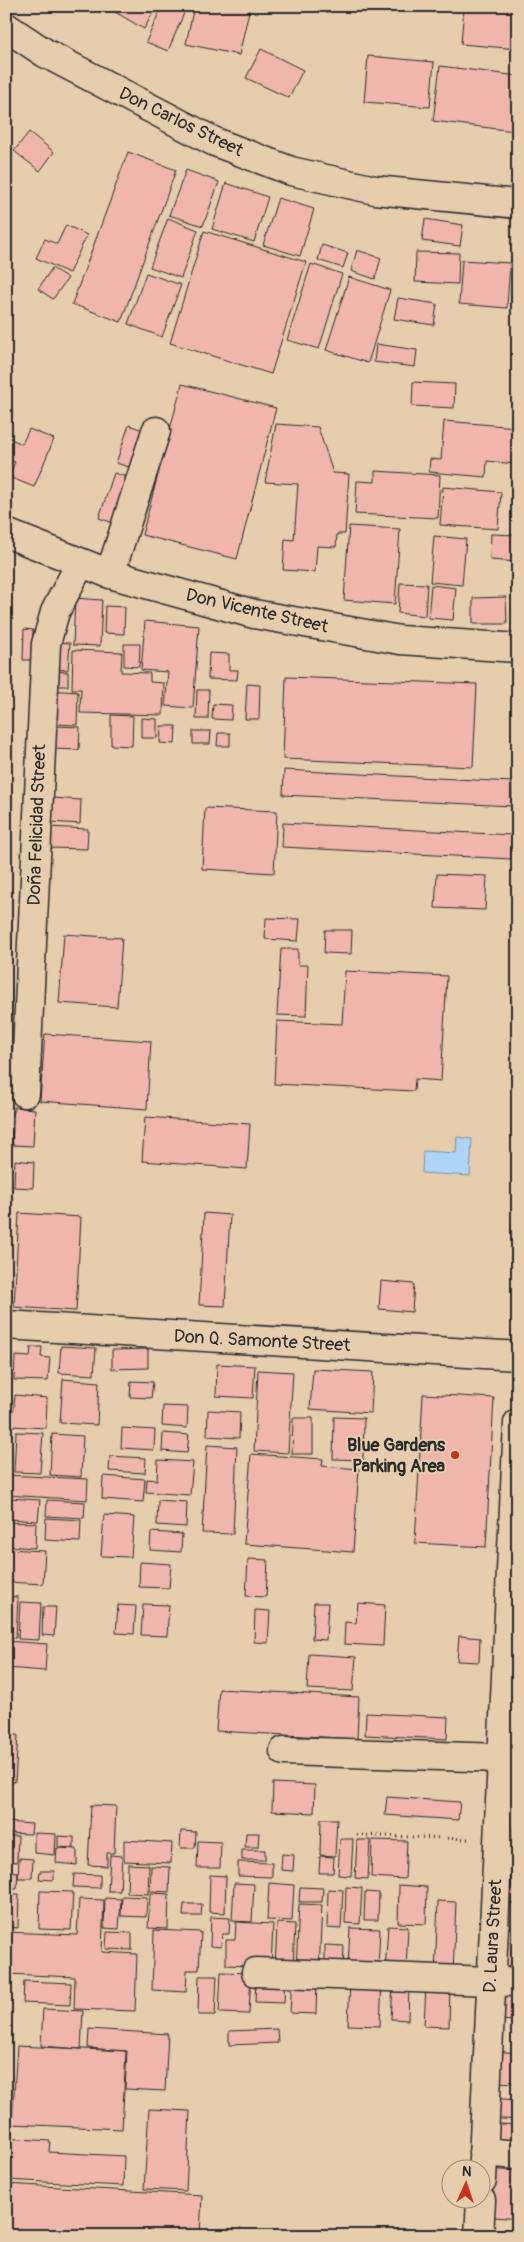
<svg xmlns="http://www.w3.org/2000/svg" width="524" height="2242" font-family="Pangolin,sans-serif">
  <rect width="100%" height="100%" fill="#e5cdad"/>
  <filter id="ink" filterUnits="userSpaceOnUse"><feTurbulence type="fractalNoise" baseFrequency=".02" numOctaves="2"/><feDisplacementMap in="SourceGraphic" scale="10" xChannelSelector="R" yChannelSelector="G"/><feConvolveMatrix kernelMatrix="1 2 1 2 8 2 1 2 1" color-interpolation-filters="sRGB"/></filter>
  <g filter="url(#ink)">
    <path fill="#afd4f8" stroke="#7a90a6" d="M457,1137L472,1139L470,1176L422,1173L423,1151L456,1153Z"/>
    <path fill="#f0b6ab" stroke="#2b2b2b" d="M105,6H157L144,29Z
      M162,6H187L168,51L146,42Z
      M194,6L250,7L239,55L186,44Z
      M464,6H518V49L461,44Z
      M261,49L303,70L289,98L246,78Z
      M368,56L434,62L430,107L364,102Z
      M440,66L518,76V103L514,131L433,121Z
      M29,132L54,152L40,171L14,151Z
      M128,152L176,170L121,322L72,304Z
      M186,170L219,182L203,226L169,215Z
      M226,183L268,197L254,242L212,229Z
      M278,198L314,209L300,256L263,245Z
      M168,218L198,230L181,278L150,267Z
      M425,219L463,225L460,246L422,241Z
      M66,225L87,235L69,273L36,258L45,239L57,244Z
      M204,231L306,262L271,374L170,343Z
      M322,245L348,253L343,268L318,260Z
      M357,250L381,258L375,279L351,271Z
      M416,252L459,253L458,284L415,282Z
      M462,260L510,263L507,308L459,304Z
      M311,264L342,274L319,349L287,340Z
      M52,268L68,278L53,299L38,289Z
      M146,273L181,285L162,337L128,324Z
      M349,277L390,290L368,363L326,350Z
      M398,298L437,304L434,325L394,319Z
      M376,344L417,350L415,367L374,362Z
      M413,382L455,384L454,408L412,406Z
      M182,384L276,408L237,559L142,535Z
      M6,411L12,414L6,426Z
      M444,421L517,427L515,464L487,461L486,477L429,472L430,459L441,460Z
      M276,424L318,427L333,473L349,474L345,534H337L336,547L317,546L315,572L283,570L285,539L294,540L298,484L265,482Z
      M129,425L154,434L142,471L116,463Z
      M29,429L54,439L34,487L9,477L15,462L6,458V444L9,438L22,444Z
      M375,471L440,475L438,518L355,514L357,481L375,482Z
      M114,473L140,481L125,527L99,518Z
      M443,487L501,492L498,529L440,525Z
      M349,526L400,529L395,604L344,600Z
      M491,534L518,535V562L490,560Z
      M434,536L466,539L462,585L430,582Z
      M400,583L427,584L425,616L398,613Z
      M431,585L456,588L453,620L428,618Z
      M506,597L507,624H473V598Z
      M75,598L102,600L100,646L73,645Z
      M105,606L125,607L124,634L104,633Z
      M145,621L199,626L193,708L165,706L168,672L141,670Z
      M24,629L33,630L32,660H23Z
      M53,642L70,643L68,670L52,669Z
      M124,644H140L139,667L124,666Z
      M73,650L122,652L121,672L150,673V682L164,683L163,715L80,713L81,689H72Z
      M209,653L229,654V670H238L237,680L208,679Z
      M51,671L68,672V686H51Z
      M286,677L477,684L473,767L283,759Z
      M247,684L260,685L259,719H245Z
      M48,690L78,692L77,725L54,724Z
      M197,690H209L208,719H196Z
      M213,704L232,705L231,720L212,719Z
      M111,715L133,716L132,746L111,745Z
      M141,718L157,719V738H141Z
      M53,726L80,727L79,750L53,749Z
      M161,726H176L175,744L160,743Z
      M193,731H211L210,744H193Z
      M218,733H230V746H217Z
      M284,770L513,782L512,806L283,795Z
      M52,798L81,800L80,824L50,822Z
      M205,808L277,811L274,873L202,869Z
      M283,823L512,835L511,859L282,847Z
      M49,827L88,829L87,849L48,848Z
      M437,874L487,876L485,910L435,908Z
      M266,918L300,919L298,941L265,939Z
      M325,930H352L351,954L324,953Z
      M64,934L122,938L117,1007L59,1003Z
      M281,949H298V965H308L306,1016L277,1015Z
      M345,971L447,976L441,1081L415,1079L414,1091L274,1084L277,1021L342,1024Z
      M45,1034L151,1041L147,1109L40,1101Z
      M14,1107L35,1109L33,1146L12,1145Z
      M145,1117L250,1124L247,1169L142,1161Z
      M15,1160L34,1162L33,1188L14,1187Z
      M19,1213L81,1217L76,1311L14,1307Z
      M204,1213L230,1215L225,1306L199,1305Z
      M381,1281L414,1284L412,1312L379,1309Z
      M61,1346L96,1348L94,1375L59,1373Z
      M31,1347H42L41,1357L50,1358L48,1381L14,1380L15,1356L30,1357Z
      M148,1349V1368L112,1369V1350Z
      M217,1364L255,1366L253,1398L216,1396Z
      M313,1369L373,1372L371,1413L310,1409Z
      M258,1370L293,1372L288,1453L254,1451Z
      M63,1379L99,1382L97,1425L60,1423Z
      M131,1381L153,1382L151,1398L130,1397Z
      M423,1394L494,1398L486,1547L415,1543Z
      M15,1395L47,1398L46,1428L12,1426Z
      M163,1406L188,1407L187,1428L162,1426Z
      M208,1410L240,1412L239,1438L207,1436Z
      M334,1417L364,1418L363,1460L333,1459Z
      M293,1418H313V1454H292Z
      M122,1428L155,1430L154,1450L121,1448Z
      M16,1432L43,1433L40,1473L14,1472Z
      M163,1433L189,1435L187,1453L162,1451Z
      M52,1434L83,1436L81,1477L50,1475Z
      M207,1445L237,1447L233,1534L202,1533Z
      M251,1454L323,1459L322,1466L359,1469L353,1552L244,1544Z
      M110,1456L146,1458L145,1473L109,1471Z
      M158,1460L193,1462L190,1495L146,1492L147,1479L157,1480Z
      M6,1475L88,1479L87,1500L6,1495Z
      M103,1476L145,1479L143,1502L102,1499Z
      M9,1498L40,1500L38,1521L7,1519Z
      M47,1500L85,1502L84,1518L46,1516Z
      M158,1500L187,1502L186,1527L157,1525Z
      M104,1515L134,1517L131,1557L101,1556Z
      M46,1518L81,1520L80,1542L45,1540Z
      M6,1522L36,1523L35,1548L6,1546Z
      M151,1532L182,1534L181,1552L150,1550Z
      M7,1549L45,1551L43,1584L6,1582Z
      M248,1559L268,1560L266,1597L246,1596Z
      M140,1562L171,1564L169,1588L139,1587Z
      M6,1596L18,1597L16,1638L6,1637Z
      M20,1602L41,1603L39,1640L18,1639Z
      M314,1603H328L326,1640L312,1639Z
      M358,1603L385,1605L383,1646L344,1644L345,1622L356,1623Z
      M143,1604L169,1605L167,1636L141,1635Z
      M118,1605L136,1606L134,1634L116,1633Z
      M43,1607H56L54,1636L42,1635Z
      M255,1610L270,1611L268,1643L254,1642Z
      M459,1636L480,1638L479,1662L457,1661Z
      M6,1641L47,1644L45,1671L6,1668Z
      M309,1654L356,1657L353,1691L307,1689Z
      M219,1689L359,1697L357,1739L216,1731Z
      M366,1713L448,1717L447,1739L365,1735Z
      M6,1735H18L15,1782H6Z
      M513,1747H518V1793L510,1792Z
      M273,1783L315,1785L314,1813L272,1811Z
      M387,1797L460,1802L458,1820L385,1815Z
      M501,1800L518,1801V1842L500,1841Z
      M91,1805L116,1806L114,1853H107V1866L88,1865Z
      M321,1819H337L335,1856L320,1855Z
      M6,1822L32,1824L31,1834L6,1833Z
      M181,1831L196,1832L195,1848H180Z
      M34,1833L56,1834L55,1855L34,1853Z
      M246,1833H259L258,1847H245Z
      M6,1836H18L17,1862L6,1861Z
      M58,1836L74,1837V1848L58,1847Z
      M340,1839H353L351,1876L338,1875Z
      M124,1840L172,1843L171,1863L124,1861Z
      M357,1840H370L368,1879L355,1878Z
      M372,1840L407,1841L405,1879L371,1877Z
      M198,1841L221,1842L220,1868H197Z
      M499,1847L518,1848V1870L498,1869Z
      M57,1848L77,1849V1865L56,1863Z
      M242,1850H265V1860H242Z
      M282,1854L294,1855L293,1871L281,1870Z
      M110,1855L122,1856L120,1891H108Z
      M320,1856L334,1857L333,1873H319Z
      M19,1858L33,1859L32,1878H18Z
      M238,1862L272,1863V1877L238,1876Z
      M128,1864L149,1865L148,1894L127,1893Z
      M151,1866L170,1867L169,1892L150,1891Z
      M6,1871L18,1872L17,1889H6Z
      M40,1871H54V1880L39,1879Z
      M74,1874L100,1875V1888L73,1887Z
      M500,1874L518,1875V1904L499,1903Z
      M210,1875L226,1876L225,1913L209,1912Z
      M234,1883L254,1884L252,1922L232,1921Z
      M269,1883L294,1885L292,1921L267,1920Z
      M399,1885L427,1887L426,1924L398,1923Z
      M300,1887L323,1888L322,1902H299Z
      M346,1887L362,1888L360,1924L345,1923Z
      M328,1889L343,1890L341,1929L327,1928Z
      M40,1891L73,1892L71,1930L39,1929Z
      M365,1892L379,1893L378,1920H364Z
      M150,1893L169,1894L168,1929L148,1928Z
      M6,1894H19L18,1928L6,1927Z
      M122,1896L147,1897L146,1917L121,1916Z
      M105,1898L121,1899L119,1929L104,1928Z
      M79,1899L104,1900L102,1952L137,1954L135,2011L74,2009L75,1977L6,1974V1932L77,1935Z
      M438,1901L456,1902L453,1975L435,1974Z
      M184,1904H202L201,1916H183Z
      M299,1904L322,1905L319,1971L296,1970Z
      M211,1917L230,1918L229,1934H222L221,1947L210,1946Z
      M236,1922L273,1924L271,1967L226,1965V1940H235Z
      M277,1923L295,1924L293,1969L275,1968Z
      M388,1926L408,1927L406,1972L385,1971Z
      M350,1928L380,1929L378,1968L348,1966Z
      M154,1930L201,1932L199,1970H187L186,1992L152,1990Z
      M107,1932L132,1933V1950L106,1949Z
      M499,1941L518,1943V1966L498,1965Z
      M325,1945L344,1946L343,1971L325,1970Z
      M221,1972L251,1973L249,2014L219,2013Z
      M199,1976H217L215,2015H198Z
      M256,1977L285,1978L284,2003L255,2002Z
      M292,1978L317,1979L316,2014L290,2013Z
      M350,1980L382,1981L380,2026L348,2025Z
      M24,1981L71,1983L70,2005L23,2003Z
      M393,1984L409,1985L408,2020L391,2019Z
      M426,1985L450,1987L449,2027L424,2026Z
      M493,1995L518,1996V2021L491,2020Z
      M43,2009L83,2011L81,2049L41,2046Z
      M89,2029L168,2034L165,2091L125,2089L127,2051L88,2048Z
      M277,2029L278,2043L229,2045V2031Z
      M17,2046L126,2051L122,2129L12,2124Z
      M494,2051L518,2053V2083L492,2082Z
      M488,2098L518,2100V2120L487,2118Z
      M149,2109L190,2111L186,2191L144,2189Z
      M485,2123L518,2125V2145L483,2143Z
      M6,2138L50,2141L49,2152L124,2156L123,2186L6,2180Z
      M486,2169L518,2171V2219L483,2216Z
      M6,2184L202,2195L200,2236H6Z"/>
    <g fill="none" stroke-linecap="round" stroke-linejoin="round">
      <defs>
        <path id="minor" d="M6,27L45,53L215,142L291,171L375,190L518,204
          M6,533L110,574L254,614L400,640L518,648
          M110,574L156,431
          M25,1093L46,644L55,612L80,564
          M6,1325L518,1356
          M284,1751L502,1758
          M256,1972L518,1982
          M483,2152L518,2155
          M482,2180L518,1423
          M479,2236L481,2200"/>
      </defs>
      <use href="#minor" stroke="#2b2b2b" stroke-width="31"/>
      <path stroke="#2b2b2b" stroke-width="3" stroke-dasharray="1 4" stroke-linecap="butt" d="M357,1835L469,1839"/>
      <use href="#minor" stroke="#e5cdad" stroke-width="28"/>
    </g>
  </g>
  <circle fill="#c8321e" stroke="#e5cdad" stroke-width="2" cx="455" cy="1455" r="5"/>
  <g text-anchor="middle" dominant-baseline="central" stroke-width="4" stroke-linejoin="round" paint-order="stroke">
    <g font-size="18" fill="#2b2b2b" stroke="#e5cdad">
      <text transform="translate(181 122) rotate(26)">Don Carlos Street</text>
      <text transform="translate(257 611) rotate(13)">Don Vicente Street</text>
      <text transform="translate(37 825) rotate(-88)">Doña Felicidad Street</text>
      <text transform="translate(262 1341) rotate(3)">Don Q. Samonte Street</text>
      <text transform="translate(493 1936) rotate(-87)">D. Laura Street</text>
    </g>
    <g font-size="18" font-weight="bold" fill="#2b2b2b" stroke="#e5cdad" text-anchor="end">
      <text x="445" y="1445">Blue Gardens<tspan x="445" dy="21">Parking Area</tspan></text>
    </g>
  </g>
  <rect width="524" height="2242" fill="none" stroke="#e5cdad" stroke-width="25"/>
  <rect x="12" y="12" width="499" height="2217" fill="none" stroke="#2b2b2b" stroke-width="2" filter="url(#ink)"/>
  <g transform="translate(466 2184) rotate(3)"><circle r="24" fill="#e5cdad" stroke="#9b8c79"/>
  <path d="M0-4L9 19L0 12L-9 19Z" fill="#c8321e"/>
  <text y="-8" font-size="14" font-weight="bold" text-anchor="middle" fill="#2b2b2b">N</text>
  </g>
</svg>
